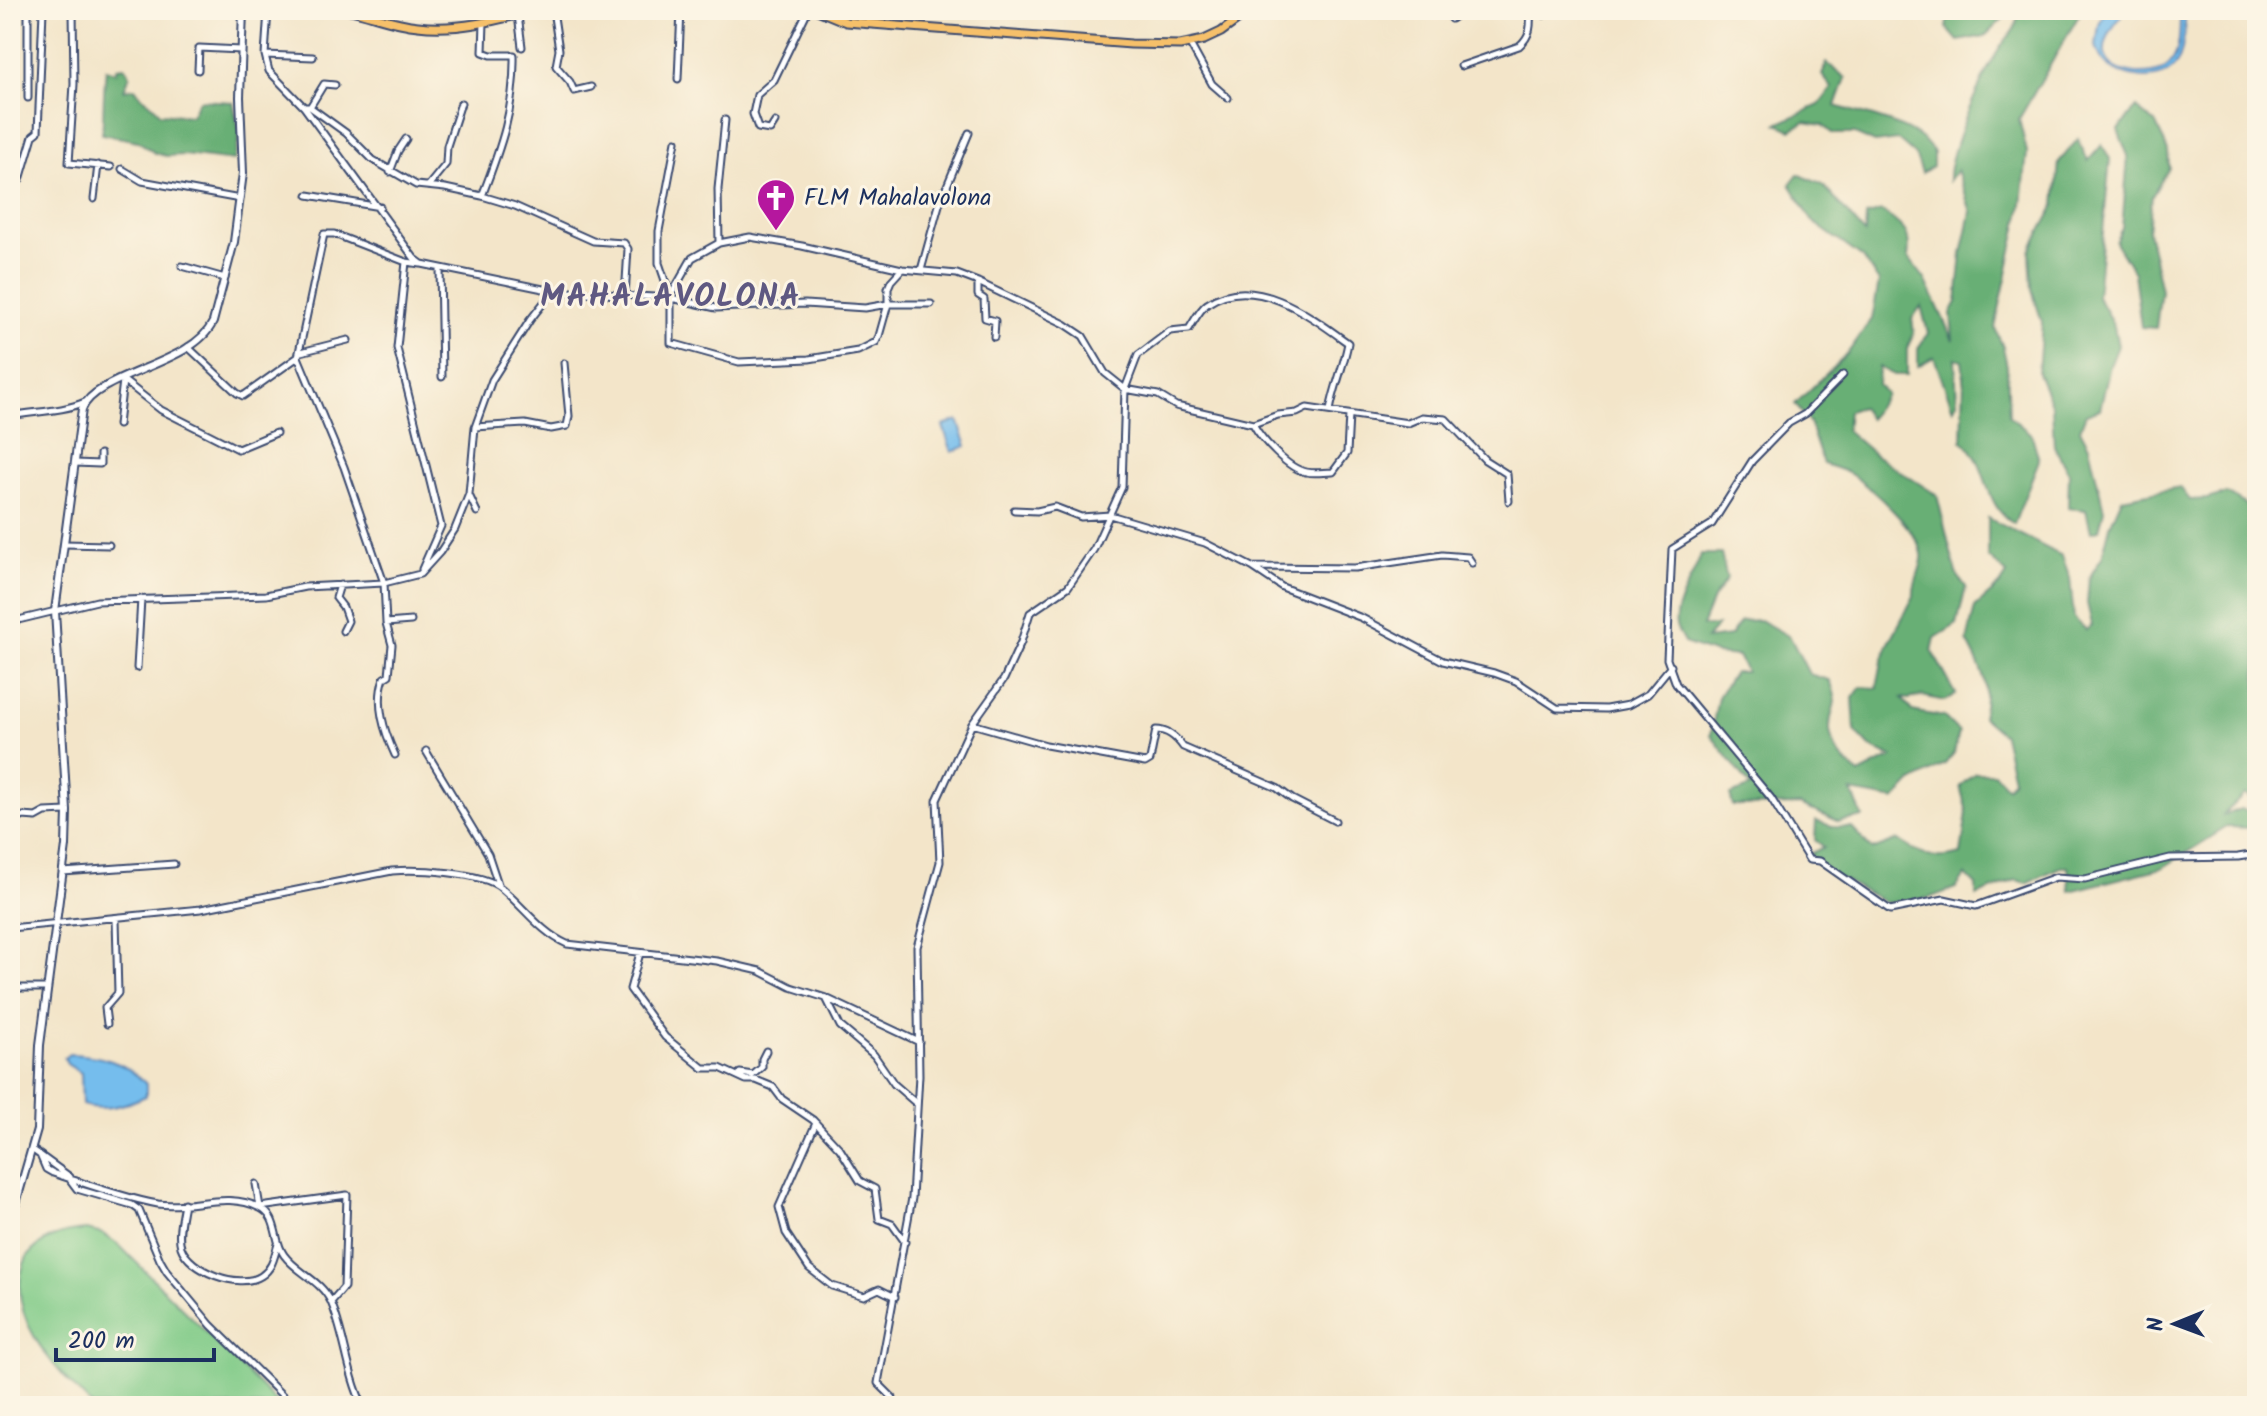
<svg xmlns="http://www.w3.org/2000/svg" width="2267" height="1416" font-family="Kalam,sans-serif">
  <rect width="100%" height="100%" fill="#fcf5e5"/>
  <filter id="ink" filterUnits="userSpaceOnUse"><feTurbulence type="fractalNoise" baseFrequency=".0125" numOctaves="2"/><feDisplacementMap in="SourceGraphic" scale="16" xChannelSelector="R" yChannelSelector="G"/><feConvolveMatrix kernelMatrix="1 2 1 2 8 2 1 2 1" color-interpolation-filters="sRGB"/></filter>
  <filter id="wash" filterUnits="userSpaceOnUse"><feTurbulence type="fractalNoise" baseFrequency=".006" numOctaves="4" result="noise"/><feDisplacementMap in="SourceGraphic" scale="32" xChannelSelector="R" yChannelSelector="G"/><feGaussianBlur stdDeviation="1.8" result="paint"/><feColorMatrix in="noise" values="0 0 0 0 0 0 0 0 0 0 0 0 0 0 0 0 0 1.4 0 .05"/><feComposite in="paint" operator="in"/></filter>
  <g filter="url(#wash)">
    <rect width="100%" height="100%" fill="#f3e5c9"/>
    <path fill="#81cb88" stroke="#4e7d73" stroke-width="2" d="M86,1230L103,1234L119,1245L280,1406H92C55,1368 0,1314 27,1257C43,1237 61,1232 86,1230Z"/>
    <path fill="#68af74" stroke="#426f69" stroke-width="2" d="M1950,10H2012L1985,36L1958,41L1946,27Z
      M2018,10H2082L2019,119L2027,152L2022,205L1995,328L2003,347L2007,366L2009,416L2032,435L2039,460L2014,524C1981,504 1990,462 1962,441L1964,378L1962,360L1955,358L1957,403L1953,409L1934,357L1918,366V348L1928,333L1921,306L1912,319L1914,333L1907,348V375H1894L1879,367L1878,385L1886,394L1869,419L1861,407L1848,411L1846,430L1875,455L1937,495L1956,573L1966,587L1957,624L1935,638L1932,651L1956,694L1945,701L1922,696L1909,699L1902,698L1912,711L1944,717L1959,732L1954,753L1945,764L1911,783L1895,800L1852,792L1863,817L1839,822L1800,805L1733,806L1730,795L1751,787L1711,735L1718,697L1734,672H1746L1738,656L1716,654L1684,643C1682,638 1677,632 1676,626C1672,606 1696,574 1701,554H1721L1727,579L1713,599L1702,626H1717L1706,639L1730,636L1741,621L1760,620L1790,637L1809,674L1829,680C1843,705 1828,709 1830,731C1833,751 1845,763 1859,774L1892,757L1870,747L1855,731L1853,698L1861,687L1877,688L1882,661L1888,645L1914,596C1912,581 1924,567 1922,554C1918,530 1872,489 1852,475C1844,470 1832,467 1823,464L1809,422L1795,404L1847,354L1872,319L1879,282L1863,258L1813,222L1790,184L1798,174L1823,185L1865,234L1866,216L1881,211C1901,226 1912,229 1908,257L1925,279L1953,340L1951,313L1957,302L1962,254L1971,212L1957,170L1949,181C1947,152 1983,74 2000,48C2012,29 2016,35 2018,10Z
      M1827,63L1846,78L1836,106C1862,115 1921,125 1933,153C1933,154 1933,165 1933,166L1922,173L1915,155L1898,140L1875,143L1855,134H1833L1822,125L1805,122L1791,130L1777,124L1819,105L1832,88L1822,75Z
      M125,67L130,75L124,90L135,88C142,99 152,103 160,113L191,116L199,100L233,102L240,134L234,161L184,155L166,156L155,153L138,141L102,134C104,112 103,91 106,69L116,72L117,68Z
      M2136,108L2156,124L2168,151L2169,168L2152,196L2148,231L2161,290L2156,328L2141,327L2134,273L2115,242L2122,228L2128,156L2118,130Z
      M2078,139L2088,161L2102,145L2110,159L2097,296L2114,326L2118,346L2110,366L2100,409L2086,414L2080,429L2089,446L2104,510L2099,530L2091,532L2086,510L2068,508L2069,473L2054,446L2052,406L2038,373L2042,322L2032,290L2030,251L2055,205L2059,162Z
      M2180,487L2190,500L2207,499L2227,493L2252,509L2257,536V805L2245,794L2222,816L2240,809L2252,811L2250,828L2227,827L2162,868L2070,891L2068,867H2060L2027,883L2016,880L1976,896V885L1966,875L1956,888L1929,898L1887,903L1830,873L1809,854L1824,847L1815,840L1816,821L1835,827L1852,828L1872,850L1899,840C1922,857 1934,861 1961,854L1967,812L1960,786L1975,773H1994L2007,787L2013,779L2003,735L1982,717C1990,682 1983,672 1967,641L1975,607L2000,585L2007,574L1988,557V518L2062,556L2070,578L2074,618L2086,630L2092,625L2087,603L2089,578L2102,557L2110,525L2122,498Z"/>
    <path fill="#75bded" stroke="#4876a6" stroke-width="2" d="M2106,10H2126C2117,20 2103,39 2105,54C2110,77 2156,80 2170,64C2181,51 2180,26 2180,10H2186C2184,26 2185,53 2175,66C2160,85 2120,79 2105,63C2100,58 2098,52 2096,46L2099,25Z
      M958,420L967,446L952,452L943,426Z
      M69,1054C98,1055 126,1061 146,1084V1096C125,1105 105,1112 82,1105L81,1073L67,1064L64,1058Z"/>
  </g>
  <g filter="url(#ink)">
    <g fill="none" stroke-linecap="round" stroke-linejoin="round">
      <defs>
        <path id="minor" d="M73,10L74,84L69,163L111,167
          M268,10L265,55L269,71L304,107L414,258L422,264L553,291L671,298L716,308L805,304L865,308L888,304H931
          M553,10L559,50L556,66L570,82L574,91L591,87
          M1539,10L1544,15
          M518,15L522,47
          M1451,19L1464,10
          M1190,44L1212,84L1228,98
          M265,55L313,57
          M1461,66L1519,46C1531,36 1531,26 1530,10
          M198,70L199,48L241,50
          M678,79L681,10
          M28,98V10
          M305,107H310L346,133L373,160L416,185L445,188L482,196L515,206L593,241L624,243L628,249L625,297
          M310,107L324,84L335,85
          M775,122L770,130L758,128L753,114L757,95L774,80L808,10
          M676,141L659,231V263L671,298V343L739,362L809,359L858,351L876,342L879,336L888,304V288L891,281L902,269
          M122,169L142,181L240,199
          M390,172L398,151L406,139
          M20,180L33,136L38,132L43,10
          M428,186L446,164L447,146L461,103
          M308,195L380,207
          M482,196C501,147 515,108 514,55H491L483,52L484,22
          M94,199L98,165
          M719,243L718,189L725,120
          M406,262L397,348L441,526L422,569
          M182,266L225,278
          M440,268L442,377
          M921,270L939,205L969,133
          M978,282V295L984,299L985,318L995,321L994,337
          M671,295L692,258L719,243L750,237L802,246L902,269L957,274L978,282L1065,324L1083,336L1105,373L1125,389L1158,395L1176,406L1253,424L1278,415L1297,413L1307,408L1408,423L1422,417L1446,419L1485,460L1507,474L1509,501
          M188,347L237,393L243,396L298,357
          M301,352L348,340
          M1843,375L1805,414L1789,423L1752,461L1712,524L1672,549L1667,659L1676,684L1771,798L1809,860L1820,861L1890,910L1944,899L1976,906L2056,877L2085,879L2170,858L2238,857L2257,854
          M10,416C35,411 62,412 85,402
          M1253,424C1262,440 1288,469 1306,472C1314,474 1324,472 1333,472L1347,453L1349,415
          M118,425L123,380L161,410L238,449L276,433
          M475,427L525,424L551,429L567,426L569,416L564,363
          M10,450L14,463L10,461
          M75,463L100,464V454
          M469,495L477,512
          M1014,510L1037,511L1055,507L1081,517L1110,515L1205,543L1252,567L1282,587L1362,618L1443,661L1494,673L1516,681L1557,708L1606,709L1628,705L1648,694L1671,666
          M64,544L109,545
          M1253,567L1355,568L1442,555L1468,557L1472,563
          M340,585L336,598L343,607L348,621L343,631
          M10,622L97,601L266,595L305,587L384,583L420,574L440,552L455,529L469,494L475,427L492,380L530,320L553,291
          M386,623L411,621
          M137,668L141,599
          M972,724L1046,745L1145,763L1150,760L1156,730C1168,730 1176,737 1183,747L1277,788L1292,799L1335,821
          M426,751L488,854L498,884
          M395,755C384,731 375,704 384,678L389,675L392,645L386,623L384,583L344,467L298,357L324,234H334L406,262L421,264
          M10,825L23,816L36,817L45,812L67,811
          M63,872L174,864
          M10,928L201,909L392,871C416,869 483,872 501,888C524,907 540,932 567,944L717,961L760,971L791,987L826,998L919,1042
          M640,953L630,989L665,1037L703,1068H720L746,1080H756L773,1087L782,1099L813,1120L840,1149L860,1181L875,1189L879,1219L892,1224L905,1242
          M15,988H47
          M826,998L840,1026L874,1055L894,1084L917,1104
          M107,1024L105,1008L118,993L116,919
          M740,1073L753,1075L762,1067V1059L766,1051
          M816,1123L779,1207L786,1233L809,1268L832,1286L864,1296L879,1289L895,1297
          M33,1150L70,1177
          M40,1155L46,1169L53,1173C82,1183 129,1199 158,1204C192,1209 227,1191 260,1208C279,1217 273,1240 284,1255C297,1273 321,1280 331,1302C345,1335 347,1373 363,1406
          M68,1177L77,1189L132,1205L139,1210L160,1260L167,1272L211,1325L293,1406
          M256,1184L260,1207L347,1195L344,1287L331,1302
          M184,1203C182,1216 177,1234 181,1247C189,1271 239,1290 261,1276C273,1268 274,1257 278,1244
          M894,1406L893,1398L878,1383L912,1198L919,1075L917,947L940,862L937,800L972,724L1004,679L1021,642L1030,613L1068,587L1094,549L1122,487L1125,389L1138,355L1170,331L1189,329C1194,321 1200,309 1207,304C1254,272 1311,316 1348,343C1344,366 1334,387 1330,411"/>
        <path id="tertiary" d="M10,1224L37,1130L40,1045L66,846L67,811L55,611L82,409C97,373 193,365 213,322L234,242L243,173L240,97L243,10
          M10,1404L12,1406"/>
        <path id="primary" d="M350,10C373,15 395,24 418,26C457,31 498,20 536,10
          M817,10L846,22L1131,44L1180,45L1204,40L1221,32L1251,10"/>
      </defs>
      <use href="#minor" stroke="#3b4a6e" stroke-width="9"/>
      <use href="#tertiary" stroke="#3b4a6e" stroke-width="10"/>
      <use href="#primary" stroke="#3b4a6e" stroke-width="11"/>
      <use href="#minor" stroke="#fff" stroke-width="5"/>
      <use href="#tertiary" stroke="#fff" stroke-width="6"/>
      <use href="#primary" stroke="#f6c06b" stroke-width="7"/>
    </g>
  </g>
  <defs>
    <symbol id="church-pin" viewBox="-11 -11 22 30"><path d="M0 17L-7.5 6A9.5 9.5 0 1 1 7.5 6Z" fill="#b5179e" stroke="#fcf5e5"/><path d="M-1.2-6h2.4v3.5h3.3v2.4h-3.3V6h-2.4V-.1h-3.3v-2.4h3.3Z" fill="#fff"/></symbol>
  </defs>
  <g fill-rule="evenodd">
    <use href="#church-pin" x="754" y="176" width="44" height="60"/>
  </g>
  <g text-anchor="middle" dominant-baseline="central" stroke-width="6" stroke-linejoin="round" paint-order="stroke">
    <g font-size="24" fill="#1b2f5e" stroke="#fcf5e5" text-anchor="start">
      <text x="804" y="198">FLM Mahalavolona</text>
    </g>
    <g font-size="32" font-weight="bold" letter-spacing="2" fill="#5f5982" stroke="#fcf5e5">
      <text x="671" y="297">MAHALAVOLONA</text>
    </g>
  </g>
  <rect width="2267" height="1416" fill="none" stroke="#fcf5e5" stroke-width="40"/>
  <g transform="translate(2175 1324) rotate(269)" stroke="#fcf5e5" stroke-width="6" paint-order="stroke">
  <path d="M0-6L14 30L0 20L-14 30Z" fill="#1b2f5e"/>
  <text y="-12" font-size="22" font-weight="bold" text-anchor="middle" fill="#1b2f5e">N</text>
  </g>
  <path d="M56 1348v12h158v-12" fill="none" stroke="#1b2f5e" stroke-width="4"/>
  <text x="68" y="1348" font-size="24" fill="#1b2f5e" stroke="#fcf5e5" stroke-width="6" paint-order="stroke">200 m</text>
</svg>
